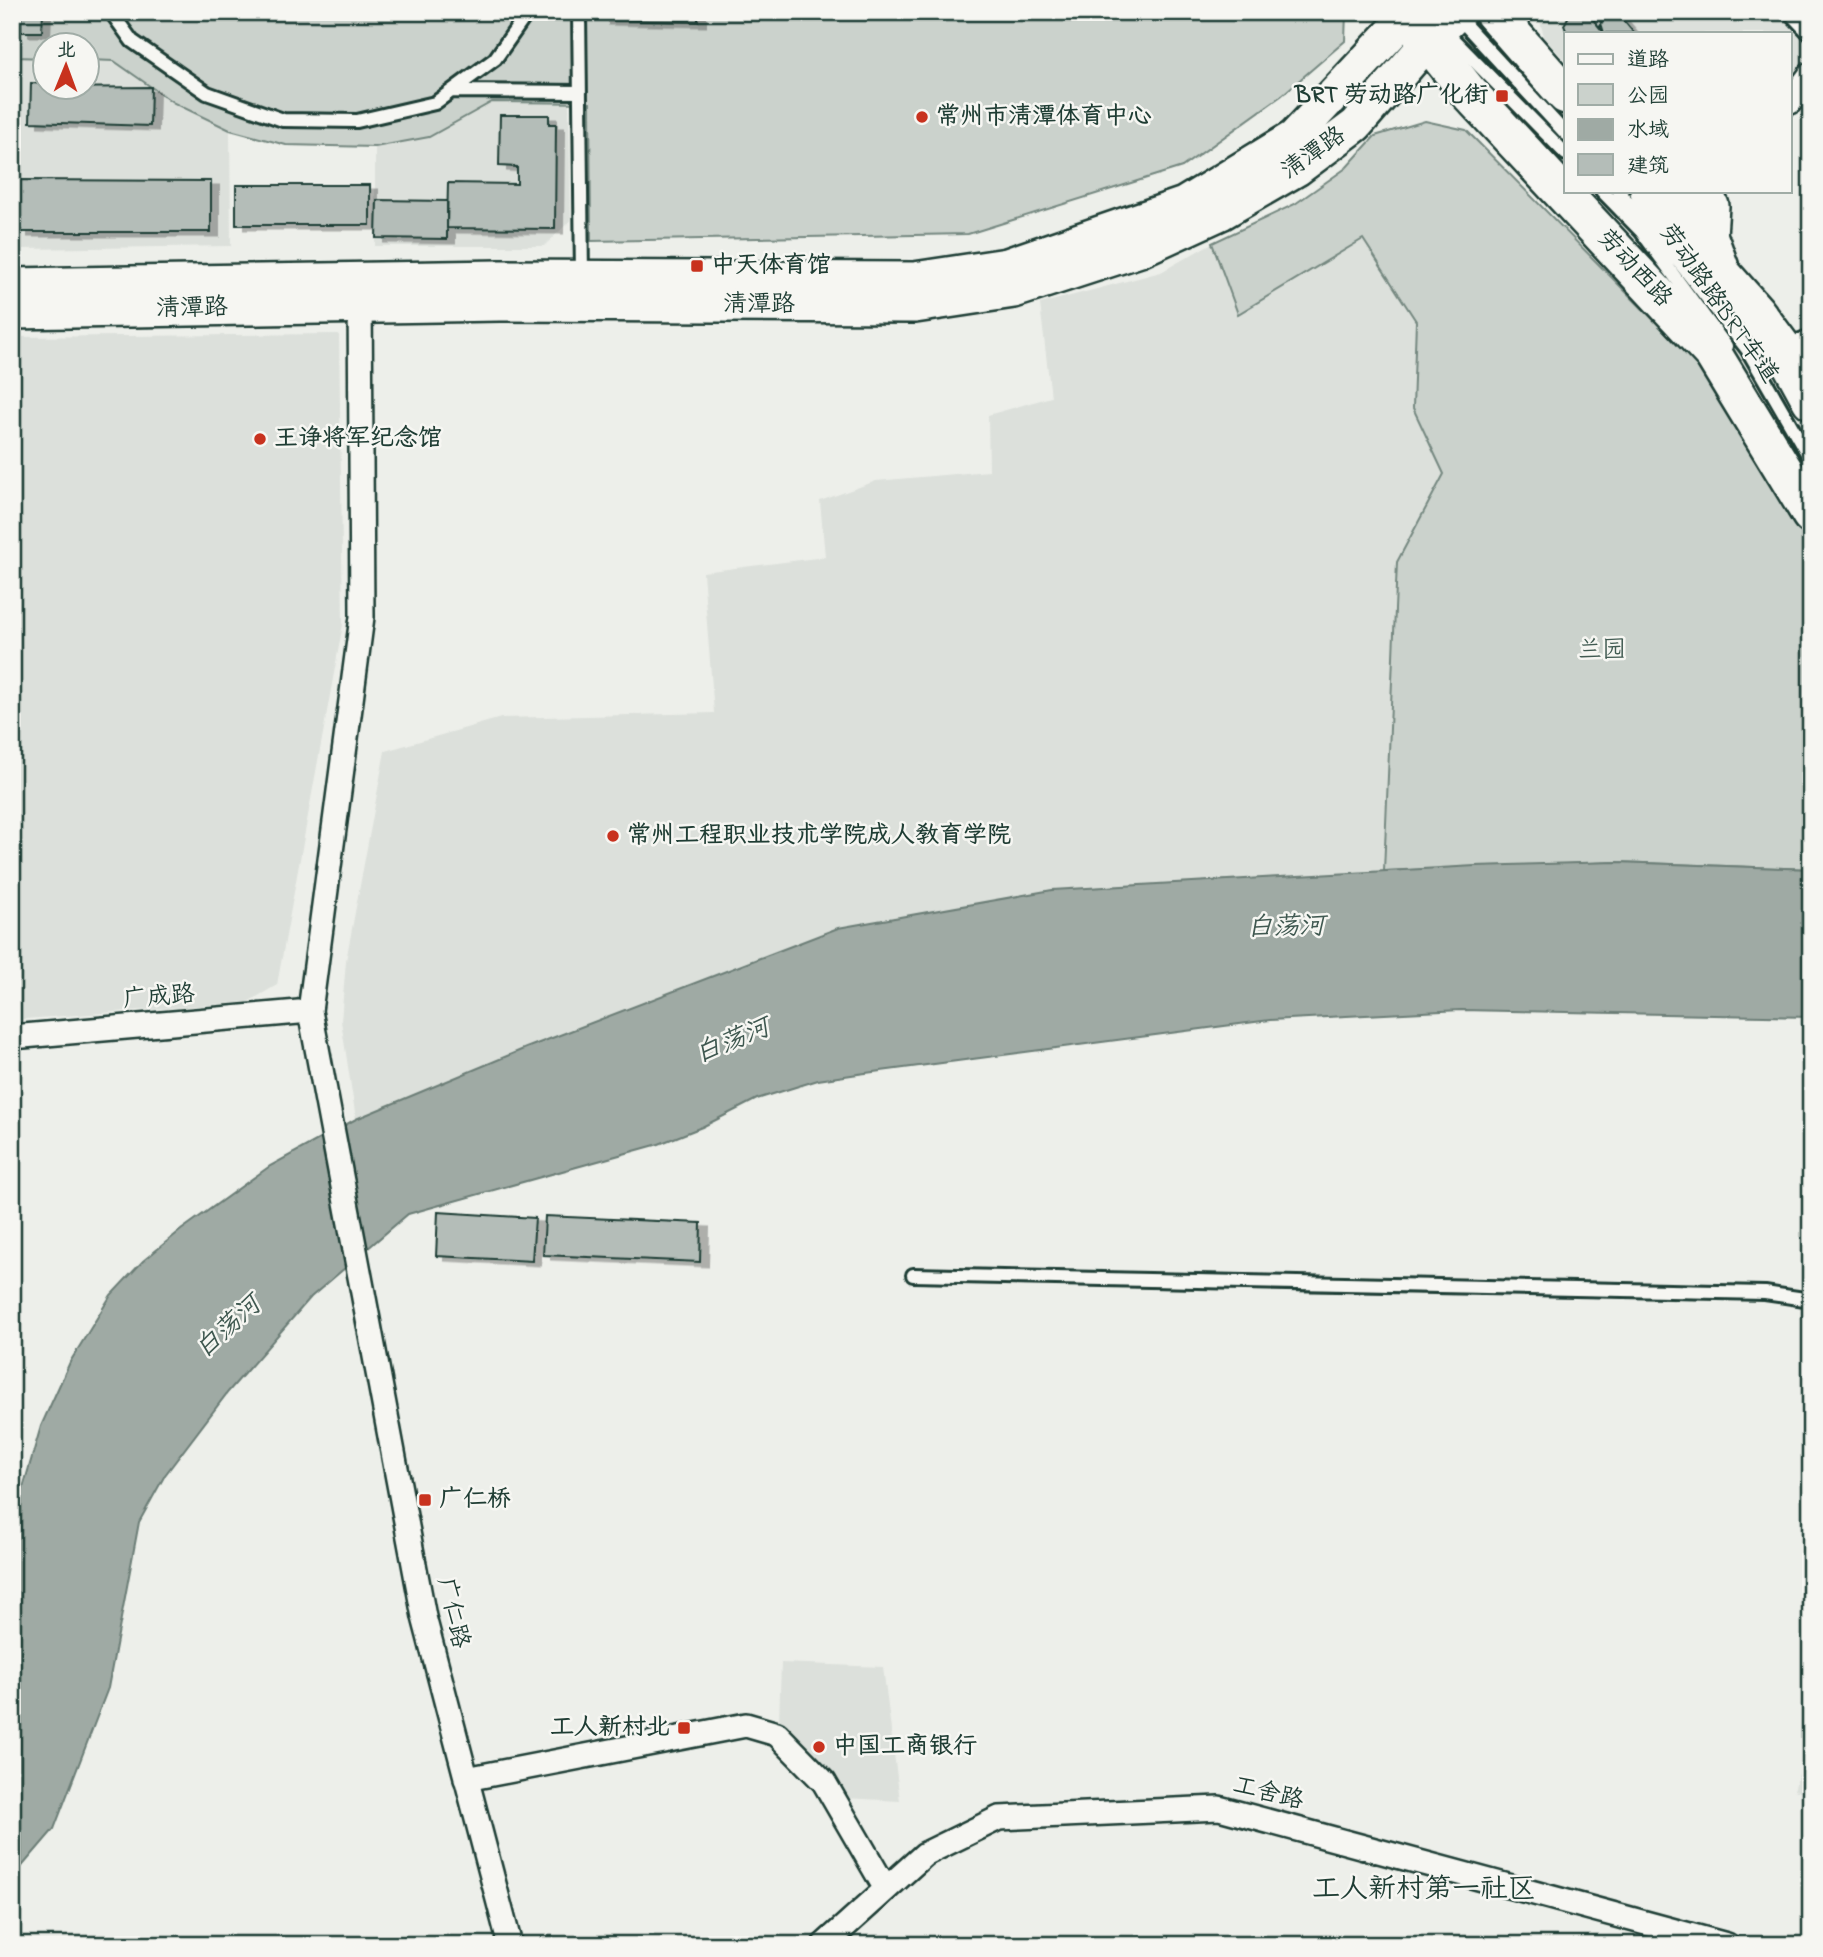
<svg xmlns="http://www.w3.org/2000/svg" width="1823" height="1957" font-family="'Indie Flower','LXGW WenKai TC',sans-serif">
  <defs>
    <filter id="shadow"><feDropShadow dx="8" dy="4.5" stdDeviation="0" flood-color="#0004"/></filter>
  </defs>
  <rect width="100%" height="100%" fill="#edefea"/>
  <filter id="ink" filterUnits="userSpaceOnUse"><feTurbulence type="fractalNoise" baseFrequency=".0143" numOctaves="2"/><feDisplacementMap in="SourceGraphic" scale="14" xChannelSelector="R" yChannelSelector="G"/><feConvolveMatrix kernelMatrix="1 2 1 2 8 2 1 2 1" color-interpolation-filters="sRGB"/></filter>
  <g filter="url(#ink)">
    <path fill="#dce0db" d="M1537,12H1811V63L1790,92V33H1566V61L1545,39Z
      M16,57L45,58L46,88H88V60L114,61L174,103L230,130L231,246L22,249L13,241Z
      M492,102L569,104L571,220L544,246H375V147L429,137Z
      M1363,239L1416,321L1413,408L1444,474L1397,562L1384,871L1177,884L894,917L838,928L526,1048L356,1119L341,1021L346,961L385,751L501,718L714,713L703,572L825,557L820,501L876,481L989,471L988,415L1051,397L1040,304L1161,272L1212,243L1238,314Z
      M339,334L343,624L277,985L248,1002L12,1020V337Z
      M781,1663L883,1667L900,1801L845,1798L779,1722Z
      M1811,1736V1795L1794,1790Z"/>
    <path fill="#cbd2cc" stroke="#758880" stroke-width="2" d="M17,12H1346L1345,41L1281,96L1182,167L968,234L591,241L590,103L492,102L429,137L375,147L286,145L230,130L174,103L114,61L88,60V46H46L45,58L16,57Z
      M1425,121L1466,130L1701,368L1756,447L1811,548V869L1616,862L1384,871L1397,562L1444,474L1413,408L1416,321L1363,239L1238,314L1212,243L1295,204L1346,168L1375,136Z"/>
    <path fill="#9faaa4" stroke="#6c7e77" stroke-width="2" d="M1616,862L1811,869V1017L1461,1010L1270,1020L858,1074L818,1080L757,1099L702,1127L659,1144L408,1214L311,1297L228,1392L165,1475L139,1522L108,1688L54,1829L12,1878V1526L41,1426L70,1362L111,1295L143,1261L181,1230L270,1166L356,1119L526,1048L838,928L1052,890L1475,866Z"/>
    <path fill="#b4bdb8" stroke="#1f3d34" stroke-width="2" filter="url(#shadow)" d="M21,12H43L42,32H21Z
      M601,12H698V22L601,20Z
      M1571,12H1587L1604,33H1567L1564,25Z
      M1587,12H1611L1605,13L1600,28Z
      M1613,12L1620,16L1634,33H1604L1600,20L1605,13Z
      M31,83L46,84V88L151,87L150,126L30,122Z
      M500,115H549V124H556L555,229L447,228L448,183L517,184V167L499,166Z
      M20,180L211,181V232H20Z
      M236,185H370V225H236Z
      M377,200L447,201V239L376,238Z
      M438,1212L535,1218L532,1261L436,1256Z
      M545,1216L701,1223L700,1262L543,1255Z"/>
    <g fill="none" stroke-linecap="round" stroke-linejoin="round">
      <defs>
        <path id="lane" d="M111,12L132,41L207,93L283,120L357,121L435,103L495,59L528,12
          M579,12L582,277
          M1431,12L1443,29L1566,154
          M1789,12L1811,35
          M1457,16L1566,134
          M452,91L580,92
          M1602,191L1641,231L1726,346
          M1618,191L1657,234L1747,349L1811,460
          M1785,346L1811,336
          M913,1275L1765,1293L1811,1300"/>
        <path id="street" d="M1790,102L1811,74
          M360,293L362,617L310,1011L424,1617L510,1945
          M12,1037L310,1011
          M466,1779L746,1725L777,1734L824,1782L886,1889
          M824,1945L925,1854L999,1818L1219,1808L1727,1945"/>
        <path id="secondary" d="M12,285L500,277L914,279L1007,265L1184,204L1294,137L1411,12
          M12,312L500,304L915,306L1014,291L1140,250L1221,213L1297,169L1356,125L1427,43L1459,12"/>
        <path id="primary" d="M1404,12L1470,94L1713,354L1811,515
          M1493,12L1566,95
          M1649,191L1756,312L1782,347L1811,400
          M1655,196C1674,205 1689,214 1710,206L1708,235L1720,268"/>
      </defs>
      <use href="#lane" stroke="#1f3d34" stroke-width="18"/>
      <use href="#street" stroke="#1f3d34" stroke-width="28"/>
      <use href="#secondary" stroke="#1f3d34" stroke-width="38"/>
      <use href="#primary" stroke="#1f3d34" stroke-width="42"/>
      <use href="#lane" stroke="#f6f6f2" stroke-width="12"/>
      <use href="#street" stroke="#f6f6f2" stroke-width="23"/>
      <use href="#secondary" stroke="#f6f6f2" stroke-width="33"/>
      <use href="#primary" stroke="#f6f6f2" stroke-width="37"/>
    </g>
  </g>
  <g fill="#c8321e" stroke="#f6f6f2" stroke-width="2.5">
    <rect x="1495" y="89" width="14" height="14" rx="3.5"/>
    <circle cx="922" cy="117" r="7"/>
    <rect x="690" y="259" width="14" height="14" rx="3.5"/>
    <circle cx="260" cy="439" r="7"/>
    <circle cx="613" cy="836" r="7"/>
    <rect x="418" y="1493" width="14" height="14" rx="3.5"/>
    <rect x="677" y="1721" width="14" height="14" rx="3.5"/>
    <circle cx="819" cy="1747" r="7"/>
  </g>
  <g text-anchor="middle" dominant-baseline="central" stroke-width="5" stroke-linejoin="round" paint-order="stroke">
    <g font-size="24" font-weight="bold" fill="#1f3d34" stroke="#f6f6f2" text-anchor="start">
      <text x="1488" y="96" text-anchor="end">BRT 劳动路广化街</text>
      <text x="936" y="117">常州市清潭体育中心</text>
      <text x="711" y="266">中天体育馆</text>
      <text x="274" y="439">王诤将军纪念馆</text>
      <text x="627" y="836">常州工程职业技术学院成人教育学院</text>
      <text x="439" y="1500">广仁桥</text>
      <text x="670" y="1728" text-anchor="end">工人新村北</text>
      <text x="833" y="1747">中国工商银行</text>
    </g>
    <g font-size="24" fill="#1f3d34" stroke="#f6f6f2">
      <text transform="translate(1314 154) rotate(-35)">清潭路</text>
      <text transform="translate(1634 269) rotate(47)">劳动西路</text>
      <text transform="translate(1718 304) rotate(55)">劳动路路BRT车道</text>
      <text x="759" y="305">清潭路</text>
      <text transform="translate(192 309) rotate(-1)">清潭路</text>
      <text transform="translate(159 998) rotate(-5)">广成路</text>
      <text transform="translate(452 1613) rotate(77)">广仁路</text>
      <text transform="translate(1268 1794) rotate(14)">工舍路</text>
    </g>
    <g font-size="24" fill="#415b52" stroke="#f6f6f2">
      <text x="1602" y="651">兰园</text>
    </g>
    <g font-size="26" font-style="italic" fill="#3f5850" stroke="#f6f6f2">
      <text transform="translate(1286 928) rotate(-1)">白荡河</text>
      <text transform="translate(733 1042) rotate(-22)">白荡河</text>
      <text transform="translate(229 1328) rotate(-42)">白荡河</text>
    </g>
    <g font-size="28" fill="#1f3d34" stroke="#f6f6f2">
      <text x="1424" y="1890">工人新村第一社区</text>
    </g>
  </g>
  <rect width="1823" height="1957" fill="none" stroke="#f6f6f2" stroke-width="42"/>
  <rect x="21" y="21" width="1781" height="1915" fill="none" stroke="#1f3d34" stroke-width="2.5" filter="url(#ink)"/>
  <rect x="1564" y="32" width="228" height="161" fill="#f6f6f2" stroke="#a0aca6" stroke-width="2"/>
  <rect x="1578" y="54" width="35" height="10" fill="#f6f6f2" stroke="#a0aca6" stroke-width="2"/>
  <text x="1627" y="66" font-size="21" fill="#1f3d34">道路</text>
  <rect x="1578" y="84" width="35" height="21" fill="#cbd2cc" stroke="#a0aca6" stroke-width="2"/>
  <text x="1627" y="102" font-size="21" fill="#1f3d34">公园</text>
  <rect x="1578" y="119" width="35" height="21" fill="#9faaa4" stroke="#a0aca6" stroke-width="2"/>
  <text x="1627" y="136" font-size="21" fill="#1f3d34">水域</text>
  <rect x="1578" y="154" width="35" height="21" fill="#b4bdb8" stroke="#a0aca6" stroke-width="2"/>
  <text x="1627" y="172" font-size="21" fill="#1f3d34">建筑</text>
  <g transform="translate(66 66) rotate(1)"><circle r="33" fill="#f6f6f2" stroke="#a0aca6" stroke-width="2"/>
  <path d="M0-5L12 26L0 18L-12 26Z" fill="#c8321e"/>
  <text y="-10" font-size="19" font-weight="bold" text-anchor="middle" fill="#1f3d34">北</text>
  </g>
</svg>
